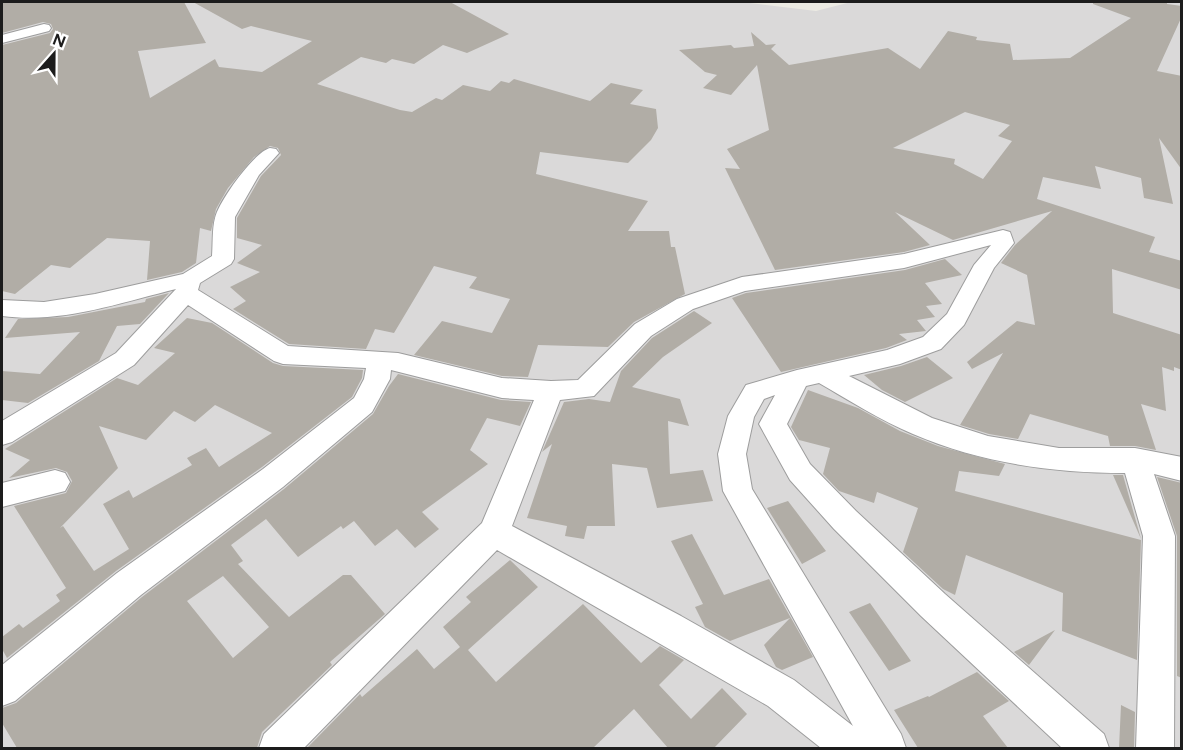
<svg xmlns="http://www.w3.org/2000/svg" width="1183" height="750" font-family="Figtree,sans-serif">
  <rect width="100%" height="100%" fill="#ecebe3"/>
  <path fill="#dad9d9" d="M2,2H742L816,11L851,2H1181V748H2Z"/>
  <path fill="#b1ada6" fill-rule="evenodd" d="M33,2H38L36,3L184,2L206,43L138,51L150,98L215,59L219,67L262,72L312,41L251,26L242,29L193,2H450L509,34L467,53L443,45L414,64L392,59L386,63L361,57L317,84L400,110L412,112L436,98L442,100L463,85L490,91L501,81L509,83L514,79L590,101L611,83L643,90L630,104L656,109L658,128L651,140L628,163L540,152L536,174L648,201L628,231H669L671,247H675L685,294L634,322L608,347L538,345L528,377L502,376L414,355L442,321L492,333L510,299L469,288L477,277L434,266L394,333L375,329L366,349L289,344L233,309L246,301L230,287L260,272L237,263L262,245L237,238V218L261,176L281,155L278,148L270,146L254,157L228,188L216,209L211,231L200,228L196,263L182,272L147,280L150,241L107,238L70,268L51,265L15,294L2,291V45L50,33L53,29L51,24L43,22L2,33V3Z
    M1093,2H1167V4L1182,6V16L1157,71L1182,76V170L1159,138L1173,204L1144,198L1141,178L1095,166L1101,189L1043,177L1037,199L1155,237L1149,252L1182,261V290L1112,269L1113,313L1182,335V370L1174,367V371L1162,367L1166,411L1141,404L1156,450L1135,446H1110L1108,436L1030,414L1018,439L989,434L960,425L1003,353L972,369L967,362L1017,321L1035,325L1027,275L1001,263L1015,245L1052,211L953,240L895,212L930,245L904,252L775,270L725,168L740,169L727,149L769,130L757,65L731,95L703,88L717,75L705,72L679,50L731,45L734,48L754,46L751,32L766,45L776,44L771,49L789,65L888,48L920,69L948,31L977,37L976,40L1010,44L1013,60L1070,58L1131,18L1093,4ZM965,112L1010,125L998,136L1012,141L983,179L954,164L955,159L893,148Z
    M945,259L962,275L925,283L942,304L926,306L935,317L917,320L926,331L899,334L907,340L886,348L781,372L732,298L746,293L905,270Z
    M169,293L140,324L117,326L99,361L28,403L2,400V371L40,374L80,332L5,338L18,319L68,317L145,302L146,299Z
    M694,311L712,323L663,357L632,387L680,399L689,426L668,421L670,474L703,470L713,501L657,508L647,468L612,464L615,526H587L584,539L565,536L567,526L527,518L552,444L542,452L564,402L589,399L610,402L621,371L652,338Z
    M187,318L212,323L273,363L283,366L363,370L362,378L352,397L262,467L116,571L7,658L2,649V637L19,624L23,628L60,601L56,595L66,588L14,506L66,493L72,481L67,472L56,468L9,478L30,460L5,449L117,378L138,385L175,353L154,348ZM215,405L272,433L219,467L206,448L187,458L192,465L133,498L129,490L103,504L129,549L94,571L63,526L60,528L118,468L99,426L146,440L174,411L195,422Z
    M927,357L953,378L905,402L882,390L864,375L901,366Z
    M398,374L501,400L531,402L520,426L487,418L470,450L488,464L422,512L439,529L415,548L397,529L375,546L354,521L343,529L341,526L298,557L266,519L231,545L243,561L238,564L289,617L343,575H351L385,614L330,662L332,665L262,732L257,748H17L2,723V708L16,703L142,597L284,489L373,414L389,386ZM223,576L269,627L233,658L187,601Z
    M808,390L858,408L900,431L938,446L1005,464L999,476L959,471L955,491L1141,540L1137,660L1062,631L1063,593L966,555L955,595L943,589L903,552L918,508L877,492L874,503L839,491L823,474L830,448L799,440L791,427Z
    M1113,475H1123L1141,539Z
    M1157,477L1182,483V678L1177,676V536Z
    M788,501L826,551L802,564L767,508Z
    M692,534L724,595L769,579L813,657L782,670L776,667L764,645L790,618L730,641L705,627L695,607L703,604L671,541Z
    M510,560L538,587L468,650L496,682L583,604L641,663L660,646L684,660L659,685L691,719L722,688L747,714L714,748H668L634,709L593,748H307L360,694L362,697L417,649L434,669L460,647L443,627L471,602L466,597Z
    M870,603L911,661L889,671L849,612Z
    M1055,630L1029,665L1014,652Z
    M977,672L1009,701L983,716L1008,748H918L894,710L928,696L929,697Z
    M1121,705L1135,712L1134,748H1119Z"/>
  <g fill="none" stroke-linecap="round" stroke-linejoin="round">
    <defs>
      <path id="minor" d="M44,24L49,25L51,28L49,31L2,43V35Z
        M270,148L276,149L279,153L259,175L235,217L234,259L231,264L200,283L198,290L288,346L398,353L502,378L551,381L578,380L635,324L677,299L742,277L904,254L1003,230L1010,232L1014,243L994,268L964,325L941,349L900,364L849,376L932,418L988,436L1059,448H1135L1182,457V481L1154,474L1175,536L1174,748H1136L1143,536L1125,473C1052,473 980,463 913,434C880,420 850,401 819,383L806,386L787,424L810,464L856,511L945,594L1104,734L1109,748H1062L921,616L834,529L790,480L759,424L775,395L764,399L754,417L746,454L752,489L901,734L906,748H821L768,706L497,550L304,748H259L264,734L482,523L534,400L502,398L391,370L390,379L372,412L283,487L141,595L15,701L2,706V665L117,573L263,469L354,398L364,379L366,368L283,364L274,361L188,305L134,365L12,442L2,445V421L116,353L176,289C119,303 61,324 2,316V300L44,302L95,294L183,274L212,256C213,244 212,229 215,218C219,201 254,152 270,148ZM991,245L974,265L947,314L923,337L887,350L797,370L746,385L728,416L718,454L723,491L853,726L794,680L681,616L512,526L560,400L594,396L651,336L693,309L745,291L904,268Z
        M55,470L65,473L70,482L65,491L2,507V483Z"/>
    </defs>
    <use href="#minor" stroke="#9d9d9d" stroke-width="2"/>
    <use href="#minor" fill="#fff" fill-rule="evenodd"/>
  </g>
  <rect width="1183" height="750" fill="none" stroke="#1c1c1c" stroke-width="6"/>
  <g transform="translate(54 54) rotate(21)" stroke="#ffffff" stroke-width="4.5" paint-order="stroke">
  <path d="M0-4.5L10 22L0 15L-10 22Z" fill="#1c1c1c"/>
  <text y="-9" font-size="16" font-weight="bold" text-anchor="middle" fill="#1c1c1c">N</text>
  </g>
</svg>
